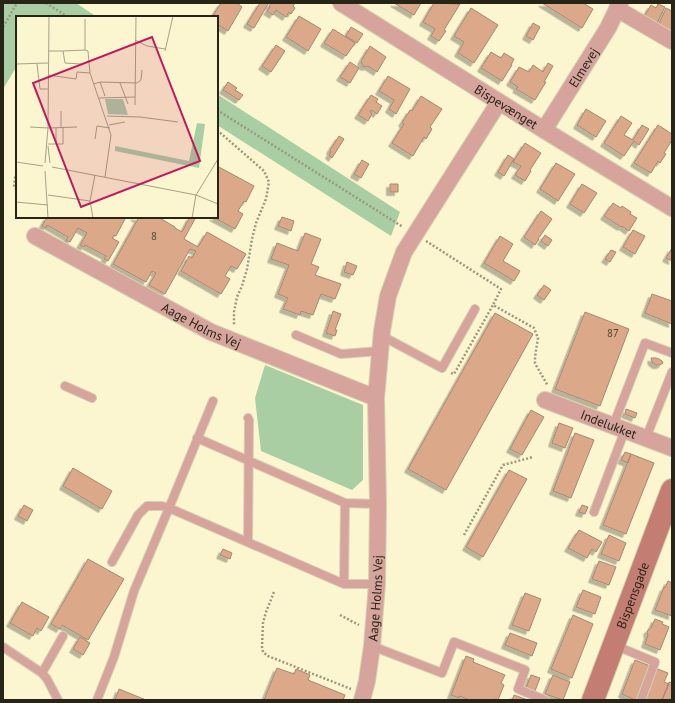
<svg xmlns="http://www.w3.org/2000/svg" width="675" height="703" font-family="'PT Sans',sans-serif">
  <defs>
    <filter id="shadow"><feDropShadow dx="-3.5" dy="3.5" stdDeviation="0" flood-color="#0004"/></filter>
  </defs>
  <rect width="100%" height="100%" fill="#fbf5d0"/>
  <path fill="#a9cea4" d="M3,3H76L97,17H17V66L3,89Z
    M217,94L400,212L391,236L217,125Z
    M265,365L363,405V480L352,490L261,451L255,398Z"/>
  <path fill="#dba889" stroke="#a78773" filter="url(#shadow)" d="M221,3H237L242,7L228,31L217,24V17H212Z
    M260,3H266L268,4L254,28L247,24Z
    M271,3H295L293,6L295,8L291,14L289,12L286,17L276,10L273,15L267,11L270,7L269,6Z
    M394,3H421L414,15Z
    M434,3L460,4L444,30L446,31L439,41L431,36L435,29L423,22Z
    M542,3H583L593,9L582,28Z
    M658,4L665,7L657,23L644,17L651,5L656,8Z
    M471,8L498,25L474,63L458,53L464,42L454,36Z
    M666,8L672,11V32L658,26Z
    M299,16L321,29L308,51L286,37Z
    M533,23L540,27L533,40L526,36Z
    M351,27L363,34L357,43L346,36Z
    M333,29L355,43L346,56L324,43Z
    M276,45L285,51L271,72L262,66Z
    M370,46L386,57L377,72L368,66L366,67L363,66L361,61Z
    M491,52L501,58L504,53L514,59L511,65H512L502,81L481,68Z
    M350,62L359,68L350,83L340,77Z
    M548,63L553,66L544,82H546L535,100L516,89L518,87L510,82L519,67L529,72L533,65L543,72Z
    M388,76L410,89L396,114L389,109L394,100L379,91Z
    M228,82L237,88L235,90L243,95L239,100L223,90Z
    M371,95L378,99L376,102L382,106L377,114L371,110L370,112L372,114L368,121L358,115Z
    M421,96L442,109L430,127L432,129L426,139L424,137L413,156L392,143L404,124L402,123L410,110L412,111Z
    M586,109L606,121L596,137L577,125Z
    M621,116L632,123L624,135L633,140L642,125L649,129L639,145L634,141L624,156L604,143Z
    M658,125L672,134V140L664,153L666,154L660,163L658,161L651,173L634,163Z
    M339,136L344,139L332,158L329,155L331,152L330,150Z
    M525,143L541,153L530,170L531,171L525,181L515,175L521,166L513,162Z
    M508,155L514,159L504,176L498,172Z
    M362,160L369,164L361,178L354,174Z
    M556,163L575,174L558,201L540,189Z
    M217,166L254,186L246,202L244,201L238,211L243,214L235,229L213,217H217Z
    M390,184H398V192H390Z
    M582,184L597,193L584,213L570,204Z
    M613,203L621,208L622,206L631,212L630,214L637,218L629,231L622,226L621,227L604,216Z
    M541,211L552,219L538,239H539L535,245L524,237Z
    M47,217H126L116,236L114,235L112,238L119,242L108,261L104,259L106,256L85,245L84,247L80,245L87,233L78,228L70,242L66,240L68,237L47,225L46,228L42,226Z
    M134,217H158L175,227V228L182,232L190,217H196L184,239L198,247L207,232L246,254L237,269L231,266L225,276L230,279L221,294L181,271L189,256L192,258L196,251L190,249L165,294L149,285L156,273L152,271L146,282L113,264L138,219Z
    M282,217L294,221L291,231L278,226Z
    M633,230L645,236L635,254L623,247Z
    M305,233L321,239L311,264L319,267L315,275L341,284L335,299L321,294L313,315L301,311L300,315L283,309L288,298L278,294L289,265L271,259L277,243L298,251Z
    M545,235L552,240L548,246L541,241Z
    M500,236L513,244L503,261L520,271L514,281L484,263Z
    M672,248V261L666,258Z
    M611,250L616,252L610,262L605,259Z
    M347,262L357,266L353,275L344,272Z
    M544,285L551,290L544,300L537,295Z
    M652,294L672,301V324L645,313Z
    M333,311L341,314L335,330H337L335,336L326,333Z
    M585,312L629,329L600,406L555,389Z
    M495,313L533,334L446,490L408,469Z
    M651,358H656L659,359L662,361L663,363L660,365H656L652,362Z
    M626,409L637,413L635,418L625,414Z
    M531,410L544,417L522,455L510,449Z
    M559,423L573,428L565,448L552,443Z
    M575,433L594,440L571,498L553,491Z
    M625,452L631,454L628,463L621,460Z
    M631,454L654,463L626,534L603,525Z
    M73,468L112,491L102,509L63,486Z
    M509,470L527,479L483,557L466,547Z
    M24,505L33,510L27,521L18,516Z
    M582,505L588,507L585,514L579,512Z
    M579,530L602,542L596,552L592,549L587,558L568,548Z
    M609,535L626,543L619,561L601,554Z
    M223,549L232,553L230,559L220,555Z
    M88,559L124,579L88,640L62,625L60,629L51,624Z
    M599,561L616,567L609,585L592,579Z
    M668,581L672,583V616L655,610L664,587L665,588Z
    M583,590L601,597L595,614L576,607Z
    M525,593L541,599L529,631L512,625Z
    M22,602L49,617L41,631L37,628L33,636L10,623Z
    M573,615L593,624L572,678L551,669Z
    M655,619L663,622L662,624L669,627L660,650L645,644L648,635L647,632L648,630L651,628Z
    M510,633L537,643L532,656L505,645Z
    M80,637L90,643L83,655L73,649Z
    M466,656L474,659L473,662L505,675L501,683L504,685L498,700L495,699V700H470L459,696V698L451,695Z
    M635,660L668,673L664,682L669,684L662,700H635L622,694Z
    M277,668L294,674L296,669L310,675L308,680L345,695L343,700H264Z
    M531,675L540,678L535,691L526,688Z
    M553,675L570,682L563,700L545,694Z
    M669,682L672,683V700H662Z
    M119,689L146,700H115Z
    M514,695L528,700H512Z"/>
  <g fill="none" stroke-linecap="round" stroke-linejoin="round">
    <defs>
      <path id="lane" d="M296,335L341,354L380,351
        M382,336L442,368L475,309
        M65,386L92,398
        M613,426L645,343L672,353
        M197,438L345,503L378,504
        M646,438L672,372
        M594,512L625,430
        M248,541L249,420L248,418
        M112,562L138,515L147,506H162L169,508L344,584H377
        M344,584L345,503
        M614,645L655,662L641,700
        M372,646L442,673L454,642L525,670L518,689L545,700
        M3,647L42,673L47,679L58,700
        M42,673L63,636
        M97,700L114,657L134,591L169,508L213,401"/>
      <g id="street">
        <path id="s1" d="M341,3L544,130L672,208"/>
        <path d="M617,9L672,41"/>
        <path id="s2" d="M544,130L608,28L620,3"/>
        <path id="s3" d="M35,236L211,332L376,398"/>
        <path id="s4" d="M545,400L672,448"/>
        <path id="s5" d="M362,700L367,681L372,646L377,584L378,504L376,398L382,331L388,296L404,252L499,102"/>
      </g>
      <g id="secondary">
        <path id="s6" d="M593,700L672,490"/>
      </g>
    </defs>
    <use href="#lane" stroke="#d5d0af" stroke-width="10"/>
    <use href="#street" stroke="#d5d0af" stroke-width="18"/>
    <use href="#secondary" stroke="#d5d0af" stroke-width="24"/>
    <path stroke="#9c987d" stroke-width="2.5" stroke-dasharray="2 2" stroke-linecap="butt" d="M46,3L68,17
      M3,27L17,3
      M217,110L403,227
      M217,130L264,171L269,182L266,199L256,223L252,239L247,269L242,286L237,297L234,312V325
      M17,173L15,178L14,187L17,190
      M426,241L501,289L493,305
      M451,373L454,374L493,305L534,328L538,338L535,357V363L537,367L548,386
      M464,535L503,465L533,457
      M274,592L266,612L263,623L262,647L263,652L268,656L351,689
      M340,615L359,625"/>
    <use href="#lane" stroke="#d6a49d" stroke-width="8"/>
    <use href="#street" stroke="#d6a49d" stroke-width="16"/>
    <use href="#secondary" stroke="#c47d73" stroke-width="22"/>
  </g>
  <g text-anchor="middle" dominant-baseline="central" stroke-width="4" stroke-linejoin="round" paint-order="stroke">
    <g font-size="11" fill="#544634">
      <text x="154" y="236">8</text>
      <text x="613" y="333">87</text>
    </g>
    <g font-size="13" fill="#272517" stroke="#fff">
      <text stroke="none"><textPath href="#s2" startOffset="74">Elmevej</textPath></text>
      <text stroke="none"><textPath href="#s1" startOffset="195">Bispevænget</textPath></text>
      <text stroke="none"><textPath href="#s3" startOffset="189">Aage Holms Vej</textPath></text>
      <text stroke="none"><textPath href="#s4" startOffset="68">Indelukket</textPath></text>
      <text stroke="none"><textPath href="#s6" startOffset="112">Bispensgade</textPath></text>
      <text stroke="none"><textPath href="#s5" startOffset="103">Aage Holms Vej</textPath></text>
    </g>
  </g>
  <g transform="translate(16 16)">
    <rect width="202" height="202" fill="#fbf5d0"/>
    <path d="M89,83H107L112,99L92,98ZM181,107L189,108L183,152L99,135V130L173,145Z" fill="#a9cea4"/>
    <path fill="none" stroke="#a6a286" stroke-width="1" d="M119,24L131,30L149,33M69,34L72,35L74,57L95,119L89,161M69,34V3M32,35H47L49,47L65,48M47,35L69,34M149,35L157,0M0,48L32,47M21,48L24,73H32M32,59L60,63L61,56L74,57M84,66L89,80M104,67L112,88M78,68L84,66L121,67L125,64L126,54M83,82L119,81M119,89L120,0M45,95V112M91,100L124,101L162,106M93,109L109,106M14,111L32,112M32,112L61,111M79,123L81,110L94,112M32,128H47V112M40,128V112M32,130L34,147M0,146L27,150M29,147L32,112L33,0M36,151L180,179L202,188M29,155L32,202M32,179L74,185M0,186L32,189M77,202L74,185L79,159M176,202L180,179L202,143"/>
    <path fill="#c2185b" fill-opacity="0.15" stroke="#c2185b" stroke-width="2" d="M136,21L184,145L65,191L17,67Z"/>
    <rect width="202" height="202" fill="none" stroke="#272517" stroke-width="2"/>
  </g>
  <rect width="675" height="703" fill="none" stroke="#272517" stroke-width="8"/>
</svg>
